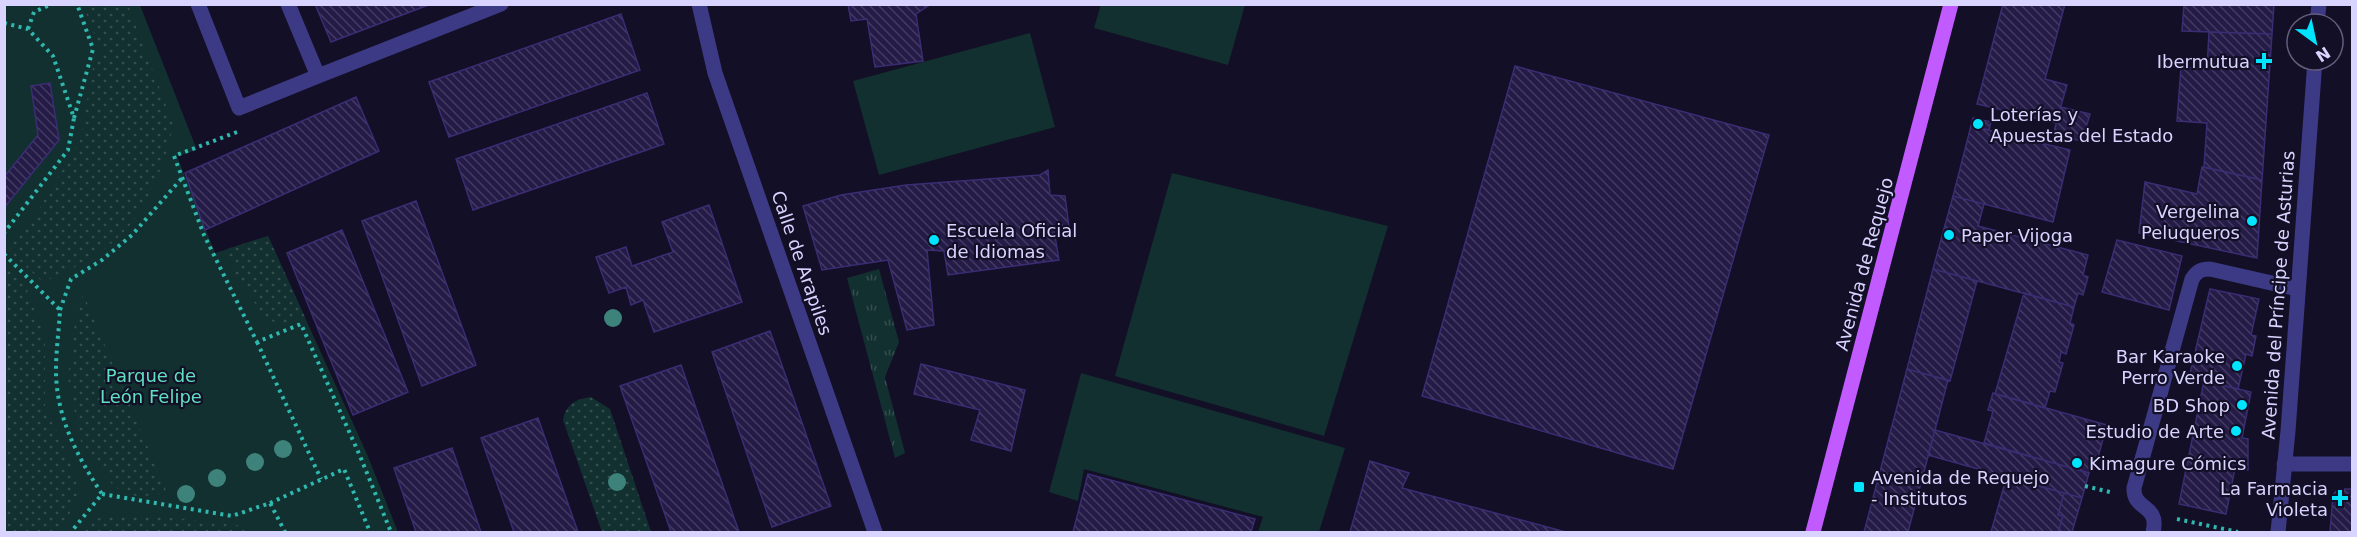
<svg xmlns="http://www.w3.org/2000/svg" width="2357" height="537" font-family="'DejaVu Sans',sans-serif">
  <defs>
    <pattern id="grass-tufts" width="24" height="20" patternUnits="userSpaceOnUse" patternTransform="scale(1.5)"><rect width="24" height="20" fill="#12302f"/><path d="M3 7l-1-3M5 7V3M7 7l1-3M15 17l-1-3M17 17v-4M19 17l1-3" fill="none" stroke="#344d4e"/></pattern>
    <pattern id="garden-dots" width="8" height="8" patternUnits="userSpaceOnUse" patternTransform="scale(1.5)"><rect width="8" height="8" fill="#12302f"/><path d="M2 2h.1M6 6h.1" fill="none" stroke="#344d4e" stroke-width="1.8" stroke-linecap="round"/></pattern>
    <pattern id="building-back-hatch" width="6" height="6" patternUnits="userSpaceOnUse" patternTransform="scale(1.5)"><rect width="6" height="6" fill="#241b47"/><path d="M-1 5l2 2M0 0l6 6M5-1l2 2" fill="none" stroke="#433b63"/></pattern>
  </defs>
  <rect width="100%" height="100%" fill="#130f26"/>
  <path fill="url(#grass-tufts)" d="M879,269L899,342L885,377L905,453L895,458L847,278Z"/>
  <path fill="#12302f" d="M1101,4H1245V5L1228,65L1094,28Z
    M5,5H140L197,150L177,156L215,253L268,236L367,454L398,532H5Z
    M1030,33L1055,127L879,175L853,81Z
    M1172,173L1388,226L1324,436L1115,376Z
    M1081,373L1345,448L1319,532H1258L1263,517L1084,469L1078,501L1049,492Z"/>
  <path fill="url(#garden-dots)" d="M83,5H128L173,124C168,157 152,195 132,222C113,248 73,270 43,282L12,254L9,246L37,212L80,141L95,56L101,52Z
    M268,236L305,317L281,325L265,318L235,274L227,249Z
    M5,264L7,265L27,290L45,337V411L56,429L68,457L75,476L79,497L59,532H5Z
    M83,293L167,493L138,497L114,487L81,442L68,378L74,329Z
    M591,397L610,409L651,532H602L563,420C566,404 576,399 591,397Z
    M116,515C161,515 205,521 250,527L255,532H77L99,518Z"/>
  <path fill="url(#building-back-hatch)" stroke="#3b2d73" stroke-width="1.5" d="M315,4H431L331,42Z
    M848,4H931L916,14L923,61L875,67L867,19L851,21Z
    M2003,4H2065L2045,79L2067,85L2056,123L1977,104Z
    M2184,4H2274L2272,34L2182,31Z
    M621,14L640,70L449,137L429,82Z
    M2209,32L2272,34L2262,180L2204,167L2207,123L2177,121L2181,67L2207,69Z
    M1515,66L1769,135L1673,469L1422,396Z
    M50,83L59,140L4,208V177L38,135L31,86Z
    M647,93L664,144L473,210L456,159Z
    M356,97L379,151L205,230L185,173Z
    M2061,107L2090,114L2082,141L2053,135Z
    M1973,118L1991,122L1989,130L1971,126Z
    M1971,126L2070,150L2053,222L1953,196Z
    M2202,167L2262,180L2257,258L2139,233L2145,182L2197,194Z
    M1048,170L1050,195L1065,196L1069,227L1054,230L1059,260L948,275L944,251L927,250L934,325L907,330L888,260L822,270L803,206L841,195L906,185L1040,175Z
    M1953,196L1984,204L1978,226L2088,255L2083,275L2088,277L2083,295L2078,293L2074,307L1933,269Z
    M416,201L476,365L422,386L362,221Z
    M709,205L742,302L654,332L643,300L631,305L626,287L609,293L596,257L626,247L632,266L673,252L662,222Z
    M342,230L408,392L353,415L287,253Z
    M2117,240L2182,256L2169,310L2102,292Z
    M1933,269L1977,281L1950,381L1907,369Z
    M2210,289L2259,299L2251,335L2256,336L2252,356L2246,354L2238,389L2189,378Z
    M2024,293L2074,307L2070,323L2074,325L2066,354L2061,352L2059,362L2063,363L2055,392L2050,391L2045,408L1995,394Z
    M770,331L831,506L772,527L712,352Z
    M921,364L1025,390L1011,451L971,440L980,410L914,394Z
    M681,365L739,532H671L620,386Z
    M1907,369L1948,380L1935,430L1908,532H1864Z
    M2204,381L2251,392L2242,438L2248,439V470L2235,468L2226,514L2179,504Z
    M1993,393L2107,425L2098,457L2094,456L2089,473L1984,443L1993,411L1988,410Z
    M538,418L578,532H514L481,438Z
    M1935,430L2089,473L2082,498L1928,455Z
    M452,448L481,532H416L394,468Z
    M1370,461L1409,473L1402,488L1566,532H1350Z
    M1088,474L1255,519L1251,532H1073Z
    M2006,479L2012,481L2013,479L2064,493L2058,515L2063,516L2058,532H1991Z
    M2338,489H2352V532H2330L2333,495Z
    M2064,493L2082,498L2072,532H2058L2063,516L2058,515Z"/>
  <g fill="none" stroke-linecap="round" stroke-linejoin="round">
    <path stroke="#2fb8b0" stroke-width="4" stroke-dasharray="3 4.5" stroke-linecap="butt" d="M4,23L28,29L53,56L74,118L68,150L4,233
      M28,29L34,12L52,4
      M74,118L93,49L77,4
      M237,132L174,156L204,235L257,342L301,324L360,456L391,532
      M4,254L60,310C59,330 56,350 56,370C56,417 77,456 102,494L71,532
      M60,310L71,279L102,260L132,235L182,178
      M257,342L321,479
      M2085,486L2110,492
      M102,494L232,516L270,503L285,532
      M270,503L344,469L370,532
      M2177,519L2238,532"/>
    <path stroke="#3d3a85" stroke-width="15" d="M198,4L239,108L318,76
      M288,4L318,76L501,4
      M699,4L715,73L875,532
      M2317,24L2319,4
      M2284,464H2352
      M2153,532C2160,504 2133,511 2134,488L2192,279C2197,271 2201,269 2210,269L2298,289
      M2278,532L2288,431L2315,60"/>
    <path stroke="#c25bff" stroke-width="15" d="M1813,532L1951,4"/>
  </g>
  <g fill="#3d827b">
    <circle cx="613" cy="318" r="9"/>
    <circle cx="283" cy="449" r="9"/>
    <circle cx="255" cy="462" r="9"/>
    <circle cx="217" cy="478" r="9"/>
    <circle cx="617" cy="482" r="9"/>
    <circle cx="186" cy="494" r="9"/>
  </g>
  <g fill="#00e5ff" stroke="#130f26" stroke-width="2">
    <path d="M2261 52h6v6h6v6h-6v6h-6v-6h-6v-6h6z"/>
    <circle cx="1978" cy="124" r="6"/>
    <circle cx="2252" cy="221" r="6"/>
    <circle cx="1949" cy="235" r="6"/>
    <circle cx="934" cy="240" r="6"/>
    <circle cx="2237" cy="366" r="6"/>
    <circle cx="2242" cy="405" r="6"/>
    <circle cx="2236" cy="431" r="6"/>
    <circle cx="2077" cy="463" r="6"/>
    <rect x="1853" y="481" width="12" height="12" rx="3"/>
    <path d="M2337 489h6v6h6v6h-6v6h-6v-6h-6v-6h6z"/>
  </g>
  <g text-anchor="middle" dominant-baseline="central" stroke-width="4.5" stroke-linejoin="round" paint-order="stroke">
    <g font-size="18" fill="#d9d4ff" stroke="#130f26" text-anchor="end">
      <text x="2250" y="61">Ibermutua</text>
      <text x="1990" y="114" text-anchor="start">Loterías y<tspan x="1990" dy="21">Apuestas del Estado</tspan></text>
      <text x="2240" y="211">Vergelina<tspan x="2240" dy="21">Peluqueros</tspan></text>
      <text x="946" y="230" text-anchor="start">Escuela Oficial<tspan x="946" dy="21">de Idiomas</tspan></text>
      <text x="1961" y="235" text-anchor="start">Paper Vijoga</text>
      <text x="2225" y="356">Bar Karaoke<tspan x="2225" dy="21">Perro Verde</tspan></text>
      <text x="2230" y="405">BD Shop</text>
      <text x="2224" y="431">Estudio de Arte</text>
      <text x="2089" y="463" text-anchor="start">Kimagure Cómics</text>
      <text x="1871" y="477" text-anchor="start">Avenida de Requejo<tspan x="1871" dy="21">- Institutos</tspan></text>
      <text x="2328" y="488">La Farmacia<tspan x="2328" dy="21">Violeta</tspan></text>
    </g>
    <g font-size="18" fill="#d9d4ff" stroke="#130f26">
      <text transform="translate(802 263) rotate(71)">Calle de Arapiles</text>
      <text transform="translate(1864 264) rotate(-75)">Avenida de Requejo</text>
      <text transform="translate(2278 295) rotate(-86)">Avenida del Príncipe de Asturias</text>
    </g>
    <g font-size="18" fill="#5fe0c0" stroke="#130f26">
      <text x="151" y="375">Parque de<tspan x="151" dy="21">León Felipe</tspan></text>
    </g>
  </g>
  <rect width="2357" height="537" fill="none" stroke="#d9d4ff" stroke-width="12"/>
  <g transform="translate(2315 42) rotate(147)"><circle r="28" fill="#130f26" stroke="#625e7d" stroke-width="1.5"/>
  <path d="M0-4.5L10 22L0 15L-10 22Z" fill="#00e5ff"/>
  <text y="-9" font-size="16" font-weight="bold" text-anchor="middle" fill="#d9d4ff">N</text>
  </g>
</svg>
